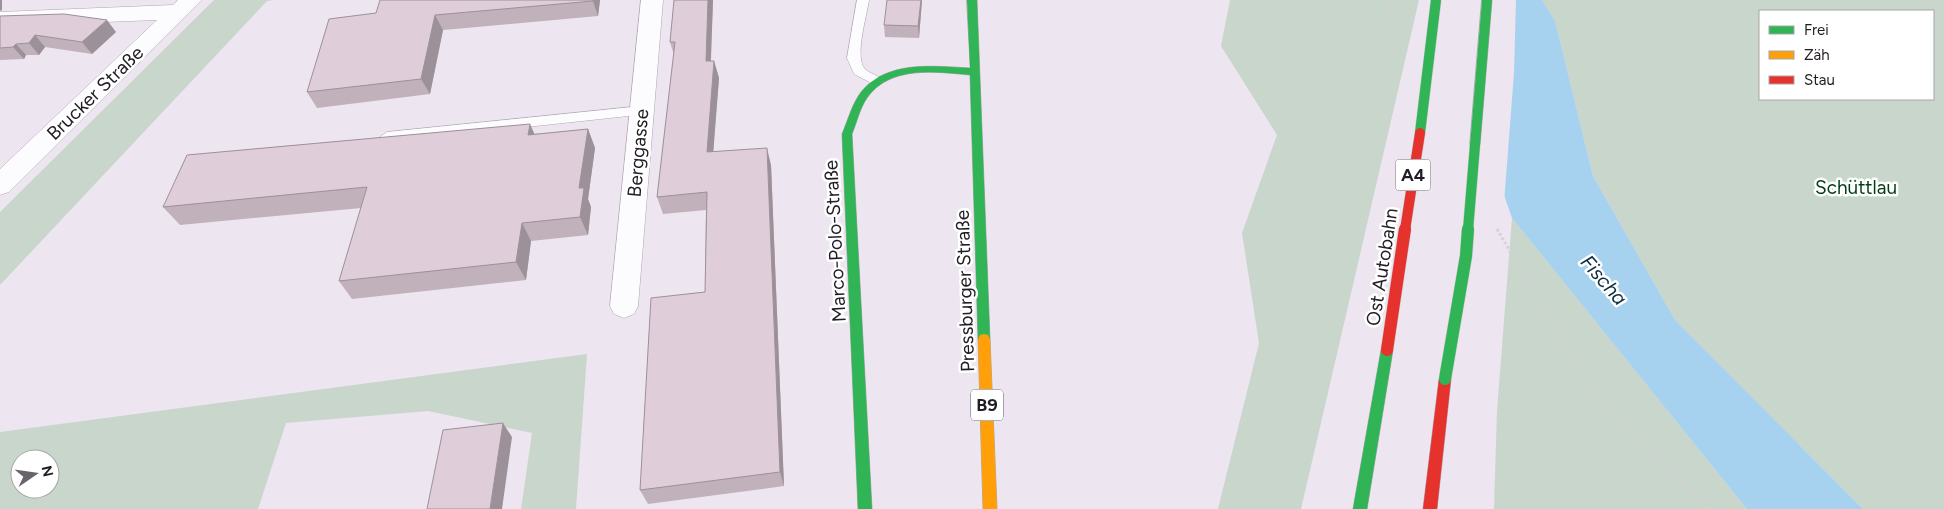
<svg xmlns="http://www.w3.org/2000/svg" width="1944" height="509" font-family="Figtree,sans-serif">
  <rect width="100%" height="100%" fill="#ede5f0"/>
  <path fill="#c8d6cb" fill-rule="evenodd" d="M214,0H274L267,1L0,285V212Z
    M1230,0H1419L1301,509H1218L1259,343L1242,233L1277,135L1221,46Z
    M1542,0H1944V509H1863L1675,320L1593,176L1555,21ZM1760,11H1933V99H1760Z
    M1512,218L1747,509H1494L1497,411Z
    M587,354L576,509H521L532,433L428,411L286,423L258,509H0V432ZM20,459H50V489H20Z"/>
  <path fill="#a6d1ef" d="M1436,0H1542L1555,21L1593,176L1675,320L1863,509H1747L1512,218Z"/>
  <path fill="#ede5f0" d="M1433,0H1516L1514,73L1504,203Z"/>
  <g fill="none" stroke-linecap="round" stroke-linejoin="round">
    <defs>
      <path id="lane" d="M857,0H869C867,15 854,58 865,69C870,74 879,75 884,82L877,86L854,74L847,58Z
        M642,106L649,111L647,114L387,142L380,137L387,132Z"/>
      <path id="street" d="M178,0H202L9,192L0,195V169L157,20L0,26V12L173,5Z
        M641,0H663L638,306L634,314L624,318L614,314L610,306Z"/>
      <path id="fast" d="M967,0H977L990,339L988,343L984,344L980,343L978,339L970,75C936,72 890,65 867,98C860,108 857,122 852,134L872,509H858L842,134C848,120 852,104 861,92C887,60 933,66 970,68Z
        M1482,0H1492L1480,145L1475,149L1470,145Z
        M1387,345L1391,346L1393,350L1367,509H1353L1381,350L1383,346Z"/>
      <path id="slow" d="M984,334L988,335L990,339L997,509H983L978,339L980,335Z"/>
      <path id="jam" d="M1445,374L1449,375L1451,379L1437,509H1423L1439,379L1441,375Z"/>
    </defs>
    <use href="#lane" stroke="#ada7af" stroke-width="1"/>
    <use href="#street" stroke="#ada7af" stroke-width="1"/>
    <use href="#fast" stroke="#ada7af" stroke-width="1"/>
    <use href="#slow" stroke="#ada7af" stroke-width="1"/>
    <use href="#jam" stroke="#ada7af" stroke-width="1"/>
    <path stroke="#d4d2d6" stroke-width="2.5" stroke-dasharray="2.5 2.5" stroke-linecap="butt" d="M1388,0L1403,50
      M1928,0L1944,15"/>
    <path stroke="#d4d2d6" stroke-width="3" stroke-dasharray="2.5 2.5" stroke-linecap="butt" d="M1497,229L1584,378L1709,509"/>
    <use href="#lane" fill="#fcfbfd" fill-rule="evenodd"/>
    <use href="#street" fill="#fcfbfd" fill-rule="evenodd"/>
    <use href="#fast" fill="#30b455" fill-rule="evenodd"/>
    <use href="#slow" fill="#ff9f0a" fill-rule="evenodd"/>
    <use href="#jam" fill="#e5322d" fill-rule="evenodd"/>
    <defs>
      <path id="fast-bridge-far1" d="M1420,133L1436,0
        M1468,230L1475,145"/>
      <path id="fast-bridge" d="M1445,379L1466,256L1468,229"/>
      <path id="jam-bridge-far1" d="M1405,230L1420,133"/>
      <path id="jam-bridge" d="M1387,350L1405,229"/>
    </defs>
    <use href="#fast-bridge-far1" stroke="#c8c4c9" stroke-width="11" stroke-linecap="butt"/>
    <use href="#fast-bridge" stroke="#c8c4c9" stroke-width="13" stroke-linecap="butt"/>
    <use href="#jam-bridge-far1" stroke="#c8c4c9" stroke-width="11" stroke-linecap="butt"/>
    <use href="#jam-bridge" stroke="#c8c4c9" stroke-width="13" stroke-linecap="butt"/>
    <use href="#fast-bridge-far1" stroke="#30b455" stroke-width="10"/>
    <use href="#fast-bridge" stroke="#30b455" stroke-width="12"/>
    <use href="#jam-bridge-far1" stroke="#e5322d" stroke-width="10"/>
    <use href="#jam-bridge" stroke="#e5322d" stroke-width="12"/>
  </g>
  <path fill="#c0b1bb" d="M600,0L598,16L443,30L430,94L317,108L307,92L376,13Z
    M674,0H713L711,61H714L719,78L713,151L771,165L784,486L648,504L640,490L705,292L706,210L663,214L657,197L674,55L670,42Z
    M922,0L919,38L885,37L884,25Z
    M0,16L116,32L92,54L45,47L39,55H26L24,59L0,60Z
    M588,129L595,148L588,199L591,207L588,235L531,241L526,280L352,299L339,281L361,208L180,225L163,207L535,134Z"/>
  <path fill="#9c9099" d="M0,0H2V10L0,11Z
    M593,0H600L598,16L593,1Z
    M708,0H713L710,79L706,61Z
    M921,0H922L919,38L918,26Z
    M435,15L443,30L430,94L421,79Z
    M107,20L116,32L92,54L82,42Z
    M35,35L45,47L39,55L29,43Z
    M16,44L26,55L24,59L13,47Z
    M714,61L719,78L712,169L707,152Z
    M530,124L538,142L528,135Z
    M588,129L595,148L588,199L591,207L588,235L580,217L579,188Z
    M767,148L771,165L784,486L780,472Z
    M522,223L531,241L526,280L516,262Z
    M503,423L512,437L502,509H490Z"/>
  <path fill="#dfceda" stroke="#9c9099" d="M380,0H593V1L435,15L421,79L307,92L329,19L376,13Z
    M674,0H708L706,61H714L707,152L767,148L780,472L640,490L651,298L705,292L707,192L657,197L675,42H670Z
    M887,0H921L918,26L884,25Z
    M64,14L107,20L82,42L35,35L29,43L16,44L13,47L0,48V16Z
    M530,124L528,135L588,129L579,188H584L580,217L522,223L516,262L339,281L367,187L163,207L187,155Z
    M503,423L490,509H427L443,430Z"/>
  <g text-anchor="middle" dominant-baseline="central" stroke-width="5" stroke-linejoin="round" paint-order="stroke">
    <g fill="#fff" stroke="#646166" stroke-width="1">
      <rect x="1395.5" y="159.5" width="35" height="31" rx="4"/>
      <rect x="971" y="389.5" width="32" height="31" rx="4"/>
    </g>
    <g font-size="18" font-weight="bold" fill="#221d24">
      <text x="1413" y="175">A4</text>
      <text x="987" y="405">B9</text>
    </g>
    <g font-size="19" fill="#221d24" stroke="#fff">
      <text transform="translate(95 93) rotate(-44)">Brucker Straße</text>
      <text transform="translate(638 153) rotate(-85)">Berggasse</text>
      <text transform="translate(835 241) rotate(-93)">Marco-Polo-Straße</text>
      <text transform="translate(1382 267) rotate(-81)">Ost Autobahn</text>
      <text transform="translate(965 291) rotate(-92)">Pressburger Straße</text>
    </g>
    <g font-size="19" fill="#003d13" stroke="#fff">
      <text x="1856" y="187">Schüttlau</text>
    </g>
    <g font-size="20" font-style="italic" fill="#102e3e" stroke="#fff">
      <text transform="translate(1604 280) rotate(49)">Fischa</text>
    </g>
  </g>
  <rect x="1759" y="10" width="175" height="90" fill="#ffffff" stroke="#a7a5a7"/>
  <rect x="1769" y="26" width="25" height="8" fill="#30b455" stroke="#a7a5a7"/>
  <text x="1804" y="35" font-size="15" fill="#221d24">Frei</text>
  <rect x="1769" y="51" width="25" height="8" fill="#ff9f0a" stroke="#a7a5a7"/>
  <text x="1804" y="60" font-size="15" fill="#221d24">Zäh</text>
  <rect x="1769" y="76" width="25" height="8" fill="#e5322d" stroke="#a7a5a7"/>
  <text x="1804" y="85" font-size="15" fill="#221d24">Stau</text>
  <g transform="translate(35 474) rotate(77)"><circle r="24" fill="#ffffff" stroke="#a7a5a7"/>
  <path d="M0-4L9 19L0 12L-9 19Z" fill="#69636b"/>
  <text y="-8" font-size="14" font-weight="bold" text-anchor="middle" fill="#221d24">N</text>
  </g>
</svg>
